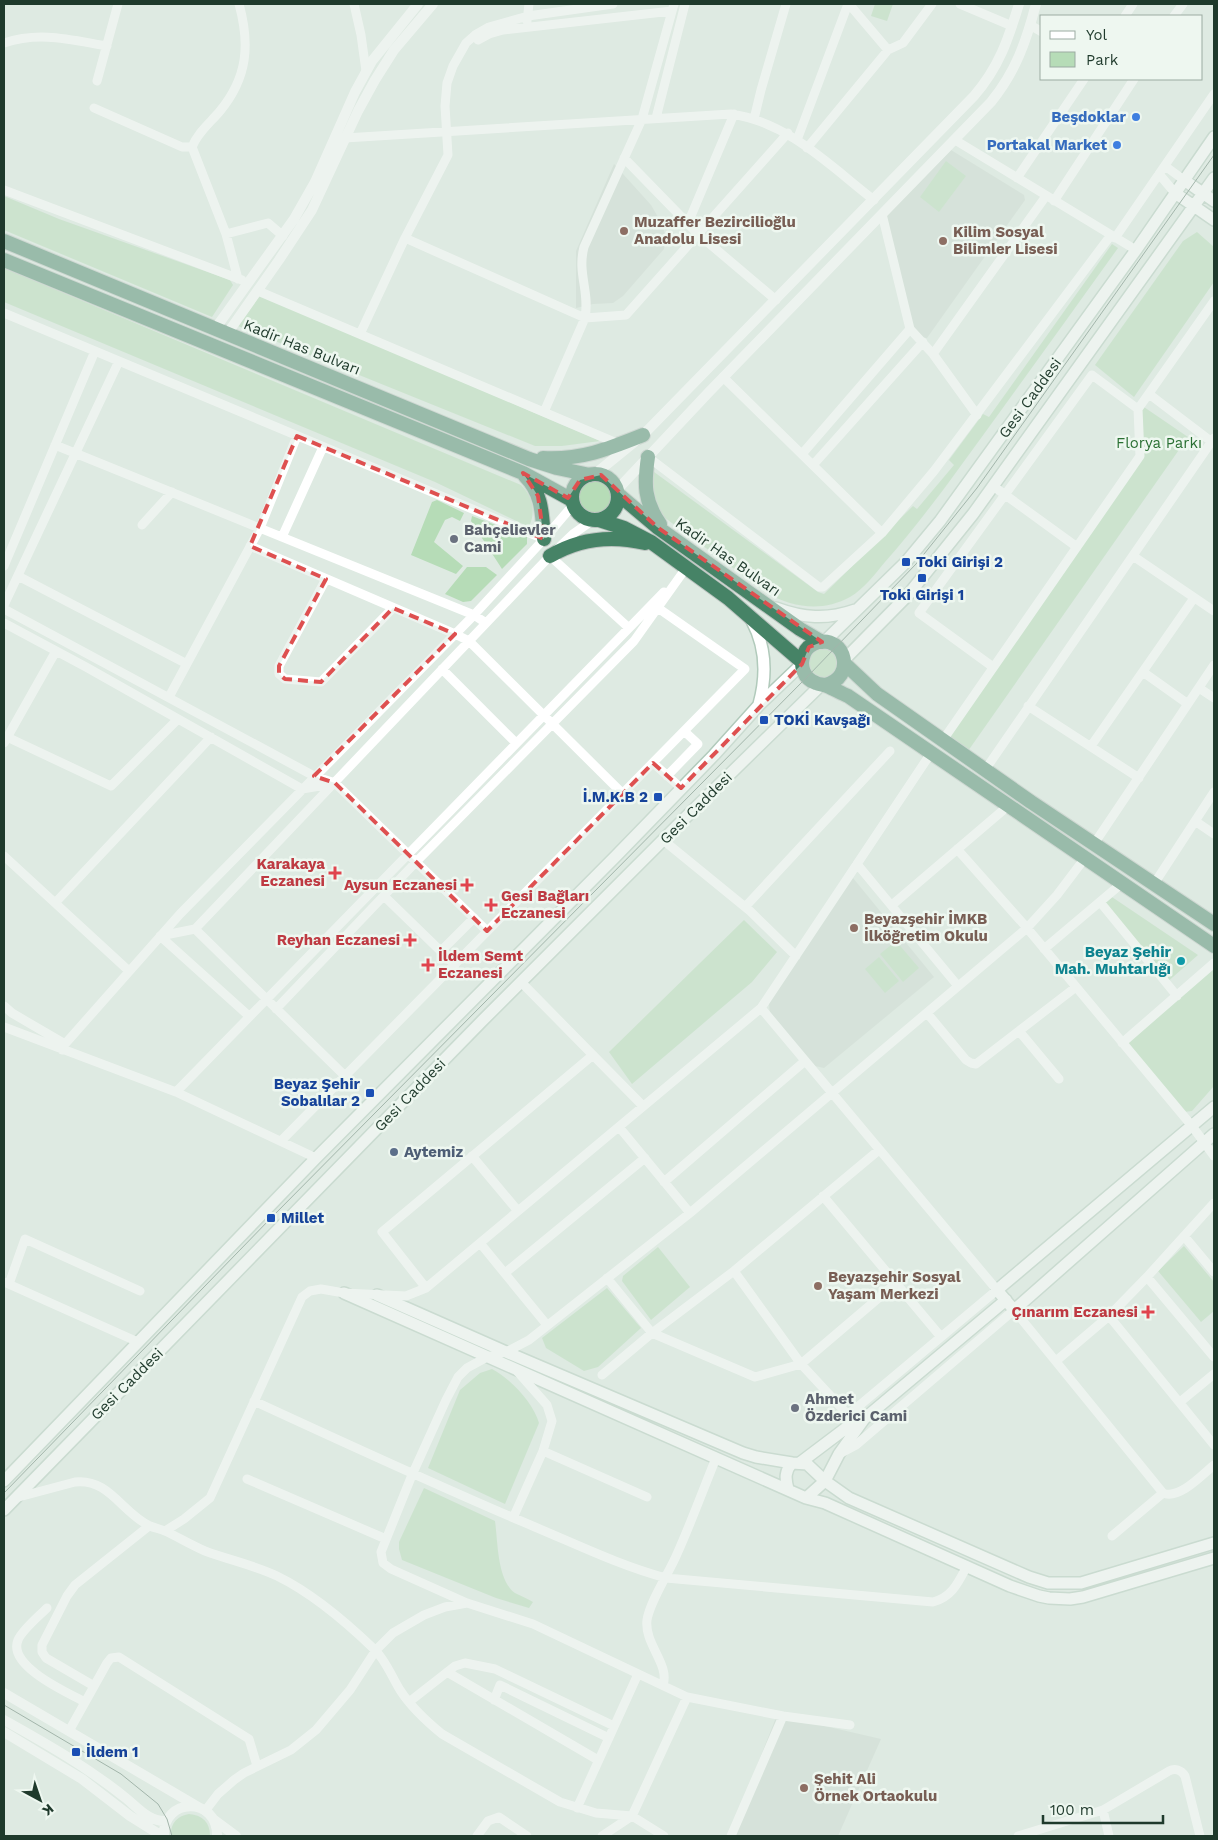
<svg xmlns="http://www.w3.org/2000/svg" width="1218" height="1840" font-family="'Work Sans',sans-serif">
  <rect width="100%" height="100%" fill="#deeae2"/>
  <path fill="#ccdad0" d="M951,150L1024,195L1025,200L927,338L919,337L908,322L886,216Z
    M614,164L651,205L662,224L666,238L664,249L623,296L613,303L593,304L576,308V251Z
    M853,878L934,977L824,1068L815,1066L770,1015L769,1003L847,879Z
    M777,1715L881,1739L838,1836H729Z"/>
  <path fill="#b6dcb7" d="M875,4H893L887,21L871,16Z
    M946,161L966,176L939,212L920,197Z
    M4,196L59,219L230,280L233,285L212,317L4,230Z
    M1197,232L1214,247V282L1134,397L1095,365L1183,241Z
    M1112,244L1118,248C1062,326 1006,404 949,482C928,510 908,536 885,562C875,574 864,589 850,597C823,612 793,608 767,593L661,515L653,502L650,469L818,592L824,594L913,506L917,509L954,465L949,460L983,414L989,417Z
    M4,268L521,485C533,497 536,511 529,527L435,482L4,302Z
    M260,295L600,441L562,446H535L238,326Z
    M1138,403L1188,437L968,751L943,734L1139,454Z
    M578 497a17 17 0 1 1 34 0a17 17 0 1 1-34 0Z
    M437,500L464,513L460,521L452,517L445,520L434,542L463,566L456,574L411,555L432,502Z
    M472,516L527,537V544L502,569L471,521Z
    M467,567H486L497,575L471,601L463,602L445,594Z
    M808 663a15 15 0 1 1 30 0a15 15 0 1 1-30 0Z
    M1106,893L1198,955L1165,984L1096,902Z
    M744,920L777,952L752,982L632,1084L609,1052Z
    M896,941L919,968L903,982L880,954Z
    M879,957L899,981L885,993L865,969Z
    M1214,965V1086L1192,1111L1184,1112L1122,1037Z
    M1184,1246L1214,1282V1311L1201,1322L1158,1271Z
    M658,1247L690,1287L651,1320L622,1281L623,1276Z
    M607,1288L641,1328L598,1367L584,1371L546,1348L542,1338Z
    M492,1369C510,1378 534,1404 539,1423L505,1504L428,1468L460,1390L480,1373Z
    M424,1488L495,1521C498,1542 497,1580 515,1593C521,1596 528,1599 533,1602L529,1608L496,1598L402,1560L399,1549V1542Z
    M189,1814C203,1815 210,1823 210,1836H171C170,1824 177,1816 189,1814Z"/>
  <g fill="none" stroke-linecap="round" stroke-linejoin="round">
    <defs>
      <path id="secondary" d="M1184,180L1214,201
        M1175,193L1214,220
        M776,608C803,618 827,620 855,610
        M752,621C766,647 767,675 759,704
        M824,642L906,562L940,521L1136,250L1214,137
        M844,660L908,595L973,514L1214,178
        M1214,1107L997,1290L1014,1310L1214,1134
        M344,1293L806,1498L825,1503L1010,1586L1039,1596L1049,1598L1070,1599L1083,1597L1214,1558
        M377,1295L506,1352L743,1453L756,1457L792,1463
        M864,1419L839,1454L825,1481L849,1498L1029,1577L1048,1583H1081L1214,1543
        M801,1462L854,1422L864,1419L1006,1300
        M4,1481L316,1158L616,856L714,755L759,705L802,664
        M788,1489C785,1478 785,1471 792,1463L807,1464L825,1481L806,1498
        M4,1510L481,1022L682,821L822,684"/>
      <path id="trunk" d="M4,241L529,459L557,468L590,475
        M4,260L523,473L572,500
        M648,457C644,484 644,501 660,524
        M543,458C581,460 608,449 643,435
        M572 497a23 23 0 1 1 46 0a23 23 0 1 1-46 0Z
        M525,476C543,494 542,516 544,539
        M618,494L657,527L800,629L822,642
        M599,520L624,528L651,542L728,598L802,662
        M550,556C580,538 611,535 645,543
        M844,663L877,694L1031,802L1214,924
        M825,685C856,678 846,636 818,642C812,644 806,648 804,654C799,666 804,679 816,683C820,685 823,684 827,686C834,689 841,693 848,696L1214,946"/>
    </defs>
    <use href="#secondary" stroke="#b1cabb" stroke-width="14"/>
    <use href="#trunk" stroke="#bcc4c0" stroke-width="16"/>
    <path stroke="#fff" stroke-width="9" d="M354,4L361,35L366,71
      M613,4L528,16L489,27L475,35L466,43L453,66L447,83L445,106L448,155L405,238L585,318L626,315L788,133
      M849,4L888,50L903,43L932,4
      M960,4L1012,26
      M1125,16L1133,4
      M1174,16L1183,4
      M527,21L529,4
      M1030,25L1042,32
      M478,40L489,34L503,30L672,11
      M4,43C40,31 71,40 107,46
      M97,81L118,4
      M94,108L182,147H192
      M656,118L685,4
      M754,119L761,90L786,4
      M345,138L731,114C788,122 830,166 874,200
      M797,140L848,4
      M955,140L1136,250
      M807,148L888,50
      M624,158L698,234L776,300
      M1165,166L1184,180
      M1159,174L1175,193
      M1017,178L1084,79
      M4,190L242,280
      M1054,201L1134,79
      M882,214L910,329L933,354L977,415
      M688,223L734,114
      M226,234L268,223L283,236
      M1115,238L1214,94
      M238,279L226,234L192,147C198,132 210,123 220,111C248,77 250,44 239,4
      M258,291L619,444
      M4,313L544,539
      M360,334L405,238
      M933,354L1046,196
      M723,377L882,533
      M1149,394L1212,442
      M544,412L585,318C590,291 577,274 584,247L642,119L674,4
      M55,445L474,615L486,623
      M802,454L910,329
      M648,457L819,587H823L882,533L934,471L1111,235
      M813,465L923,342
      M993,486L1077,547
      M142,525L172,492
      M282,537L323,447
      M250,546L455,634L469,641L623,794
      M1133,556L1214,611
      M4,566L95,351
      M18,576L187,664
      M326,579L279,666V674L285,679L321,682L393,608
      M4,605L119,361
      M4,609L314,776L335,783L487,931
      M4,623L86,667L302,789L332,784
      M629,628L664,592
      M993,667L919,613L1092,375L1138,409
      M442,669L516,743
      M1143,672L1188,704
      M1199,688L1214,698
      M169,697L260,528L297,436
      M1028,706L1139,778
      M7,737L111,786L178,719
      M943,740L1140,456L1138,409L1214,301
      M4,743L56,651
      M1091,746L1194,598
      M653,763L681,788
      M985,770L1214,438
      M667,776L698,744L684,731
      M1195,821L1214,834
      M663,840L750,911L796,956
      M1094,844L1214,665
      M957,849L1027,928L1192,1126L1214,1156
      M4,856L129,971
      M857,864L958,986
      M1154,884L1214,792
      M384,896L455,965
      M1100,902L1177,996
      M55,903L211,737
      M892,905L1008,806
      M745,907L890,751
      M195,929L345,1076
      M160,936L195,929L550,556L573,534L593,520
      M160,936L249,1016
      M1044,949L1121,884
      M441,951L474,918
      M521,982L643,1106
      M4,1006L12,1013L65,1044
      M761,1008L997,1290L848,1415
      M276,1009L416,862L634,641L686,568
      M927,1013L966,1060L971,1063L976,1064L1076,987
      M4,1027L176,1092L316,1158
      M1019,1031L1059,1079
      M1122,1043L1214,963
      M62,1050L65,1044L180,914L474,615L544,539L573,505
      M176,1092L629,628L550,556
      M619,1127L690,1213
      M281,1141L745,669L658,608
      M472,1156L518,1211
      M664,1182L805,1061
      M823,1196L941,1337
      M1184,1236L1214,1272
      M480,1243L547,1325
      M734,1271L801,1364L851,1418
      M505,1273L645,1158
      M1147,1277L1214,1357
      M607,1278L652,1333L755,1377L801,1364L895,1284
      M4,1282L138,1342
      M9,1284L25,1239L140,1291
      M426,1288L382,1232L593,1055
      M1109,1316L1214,1445
      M1056,1361L1109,1316L1147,1277L1214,1203
      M602,1375L652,1333L734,1271L879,1150
      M254,1401C347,1444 440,1487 535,1527C578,1545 621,1566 666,1578L933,1602C952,1597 958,1583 967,1566
      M1180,1402L1214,1374
      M543,1451L647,1497
      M841,1453L856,1445L1014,1310L1163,1493C1179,1500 1202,1475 1214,1465
      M247,1479L386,1539
      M15,1498L75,1482C109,1478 122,1513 150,1526C155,1528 160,1529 165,1531C178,1537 191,1545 205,1551C229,1560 254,1565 277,1576C312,1593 346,1622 374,1649C385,1659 392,1677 400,1690C411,1707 426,1721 442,1734L560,1802L596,1813L632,1816L664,1836
      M513,1518L543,1451L552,1421L547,1405L517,1371
      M165,1531L184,1519L210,1498L302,1297L310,1291L321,1289L344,1293L406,1296L426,1288L761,1008L931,753
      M1112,1536L1163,1493
      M47,1608C39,1616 22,1630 18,1640C7,1666 68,1693 85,1702
      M447,1672L598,1760
      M663,1685C670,1664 644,1644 647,1620C650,1601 669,1573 677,1554C691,1523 703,1490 716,1458
      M94,1686L46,1658L42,1652V1645L67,1596L75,1585L149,1526
      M494,1700L500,1685L609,1738
      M409,1702L455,1666L465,1663L495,1669L614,1726
      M850,1725L783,1716L687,1697L533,1624L467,1603L391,1569L383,1563L381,1552L412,1475L446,1400L458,1377L467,1368L487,1357L506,1352L529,1340L690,1213L1027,928L1057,895L1085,858
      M69,1731L107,1663L111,1658L119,1657L249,1739L257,1766
      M577,1808L638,1674
      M1103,1810L1109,1836
      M205,1811L218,1794L234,1780L244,1773L291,1750L316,1730L350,1690L376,1650L393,1633L424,1615L445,1607L467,1603
      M477,1836L488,1821L499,1817L527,1836
      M602,1836L632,1816L687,1697
      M731,1836L783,1716
      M1018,1836L1103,1810L1169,1771C1175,1768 1181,1770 1185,1776L1200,1836"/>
    <path stroke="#fff" stroke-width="10" d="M215,329L294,219L315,182L355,92L372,61L418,4
      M227,334L279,260L312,210L358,111L375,80L394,50L433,4
      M595,474L643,435L974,96C999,67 1008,40 1019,4
      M617,490L709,392L991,102C1016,71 1026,42 1036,4
      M4,1693L200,1808
      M4,1720C47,1744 89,1768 127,1799C139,1809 150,1822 166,1821
      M4,1732L82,1779L130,1816L162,1836
      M213,1819L236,1836
      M164,1836C162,1797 218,1796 217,1836"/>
    <use href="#secondary" stroke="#fff" stroke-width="11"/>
    <use href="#trunk" stroke="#468366" stroke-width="14"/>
    <path stroke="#597667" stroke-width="1" d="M4,1493L271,1218L807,677L916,564L977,488L1214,155
      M4,1705L121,1774L158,1804L167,1819L172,1836"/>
  </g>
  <path d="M0 0H1218V1840H0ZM297,436L544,539L538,496L523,473L568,498L580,480L601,475L657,527L822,642L809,647L802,664L681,788L653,763L487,931L335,783L314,776L455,634L393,608L321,682L285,679L279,674V666L326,579L250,546Z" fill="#deeae2" fill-opacity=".55" fill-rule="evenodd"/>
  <path fill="none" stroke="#de5050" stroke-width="4" stroke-dasharray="10 6" stroke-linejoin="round" d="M297,436L544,539L538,496L523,473L568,498L580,480L601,475L657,527L822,642L809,647L802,664L681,788L653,763L487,931L335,783L314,776L455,634L393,608L321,682L285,679L279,674V666L326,579L250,546Z"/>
  <g fill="#3f7fe0" stroke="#eef7f0" stroke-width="2">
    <circle cx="1136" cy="117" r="5"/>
    <circle cx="1117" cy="145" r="5"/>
  </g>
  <g fill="#8d6e63" stroke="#eef7f0" stroke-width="2">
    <circle cx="624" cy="231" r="5"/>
    <circle cx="943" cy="241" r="5"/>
    <circle cx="854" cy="928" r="5"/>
    <circle cx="818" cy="1286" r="5"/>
    <circle cx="804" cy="1788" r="5"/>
  </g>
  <g fill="#6b7280" stroke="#eef7f0" stroke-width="2">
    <circle cx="454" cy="539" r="5"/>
    <circle cx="795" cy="1408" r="5"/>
  </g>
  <g fill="#1a4fb4" stroke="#eef7f0" stroke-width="2">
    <rect x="901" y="557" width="10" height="10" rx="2.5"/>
    <rect x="917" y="573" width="10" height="10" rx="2.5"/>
    <rect x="759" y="715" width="10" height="10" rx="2.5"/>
    <rect x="653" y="792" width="10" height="10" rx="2.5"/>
    <rect x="365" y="1088" width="10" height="10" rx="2.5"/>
    <rect x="266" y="1213" width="10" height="10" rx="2.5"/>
    <rect x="71" y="1747" width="10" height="10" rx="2.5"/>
  </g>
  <g fill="#e0444e" stroke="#eef7f0" stroke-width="2">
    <path d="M332.5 865.5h5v5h5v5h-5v5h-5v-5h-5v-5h5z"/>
    <path d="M464.5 877.5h5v5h5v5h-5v5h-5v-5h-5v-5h5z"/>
    <path d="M488.5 897.5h5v5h5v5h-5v5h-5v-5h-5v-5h5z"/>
    <path d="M407.5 932.5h5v5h5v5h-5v5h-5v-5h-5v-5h5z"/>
    <path d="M425.5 957.5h5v5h5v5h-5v5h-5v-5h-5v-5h5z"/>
    <path d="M1145.5 1304.5h5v5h5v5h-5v5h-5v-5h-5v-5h5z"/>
  </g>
  <circle fill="#0f9aa8" stroke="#eef7f0" stroke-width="2" cx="1181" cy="961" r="5"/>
  <circle fill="#5c6f8a" stroke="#eef7f0" stroke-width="2" cx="394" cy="1152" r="5"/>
  <g text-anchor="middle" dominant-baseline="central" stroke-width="5" stroke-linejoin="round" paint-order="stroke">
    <g font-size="15" font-weight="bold" fill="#366cbe" stroke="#eef7f0" text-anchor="end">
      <text x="1126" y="117">Beşdoklar</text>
      <text x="1107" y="145">Portakal Market</text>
    </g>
    <g font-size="15" font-weight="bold" fill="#785e54" stroke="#eef7f0" text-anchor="start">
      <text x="634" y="222">Muzaffer Bezircilioğlu<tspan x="634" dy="17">Anadolu Lisesi</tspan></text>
      <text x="953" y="232">Kilim Sosyal<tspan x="953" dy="17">Bilimler Lisesi</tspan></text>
      <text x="864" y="919">Beyazşehir İMKB<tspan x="864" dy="17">İlköğretim Okulu</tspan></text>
      <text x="828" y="1277">Beyazşehir Sosyal<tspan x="828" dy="17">Yaşam Merkezi</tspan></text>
      <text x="814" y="1779">Şehit Ali<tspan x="814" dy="17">Örnek Ortaokulu</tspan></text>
    </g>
    <g font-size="15" fill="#1f3a2c" stroke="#eef7f0">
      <text transform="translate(302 347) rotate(22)">Kadir Has Bulvarı</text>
      <text transform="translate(1030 398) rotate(-54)">Gesi Caddesi</text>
      <text transform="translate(728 557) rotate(35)">Kadir Has Bulvarı</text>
      <text transform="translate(696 808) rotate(-45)">Gesi Caddesi</text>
      <text transform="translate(410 1095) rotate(-46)">Gesi Caddesi</text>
      <text transform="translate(127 1384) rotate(-45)">Gesi Caddesi</text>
    </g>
    <g font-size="15" fill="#2a7033" stroke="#eef7f0">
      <text x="1159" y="443">Florya Parkı</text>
    </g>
    <g font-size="15" font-weight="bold" fill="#5b616d" stroke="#eef7f0" text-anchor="start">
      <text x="464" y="530">Bahçelievler<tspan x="464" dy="17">Cami</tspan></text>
      <text x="805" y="1399">Ahmet<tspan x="805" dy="17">Özderici Cami</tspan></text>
    </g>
    <g font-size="15" font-weight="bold" fill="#164399" stroke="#eef7f0" text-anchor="start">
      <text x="916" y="562">Toki Girişi 2</text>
      <text x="922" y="595" text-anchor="middle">Toki Girişi 1</text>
      <text x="774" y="720">TOKİ Kavşağı</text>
      <text x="648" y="797" text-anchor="end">İ.M.K.B 2</text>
      <text x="360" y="1084" text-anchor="end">Beyaz Şehir<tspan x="360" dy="17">Sobalılar 2</tspan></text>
      <text x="281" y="1218">Millet</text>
      <text x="86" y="1752">İldem 1</text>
    </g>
    <g font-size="15" font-weight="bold" fill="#be3a42" stroke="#eef7f0" text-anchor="end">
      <text x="325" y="864">Karakaya<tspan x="325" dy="17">Eczanesi</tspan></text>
      <text x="457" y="885">Aysun Eczanesi</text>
      <text x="501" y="896" text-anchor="start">Gesi Bağları<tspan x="501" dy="17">Eczanesi</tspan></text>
      <text x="400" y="940">Reyhan Eczanesi</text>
      <text x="438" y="956" text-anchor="start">İldem Semt<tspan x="438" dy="17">Eczanesi</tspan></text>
      <text x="1138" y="1312">Çınarım Eczanesi</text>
    </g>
    <g font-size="15" font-weight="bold" fill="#0d838f" stroke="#eef7f0" text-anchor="end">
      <text x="1171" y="952">Beyaz Şehir<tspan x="1171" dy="17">Mah. Muhtarlığı</tspan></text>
    </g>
    <g font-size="15" font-weight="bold" fill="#4e5e75" stroke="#eef7f0" text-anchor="start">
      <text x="404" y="1152">Aytemiz</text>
    </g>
  </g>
  <rect width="1218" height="1840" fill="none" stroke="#1f3a2c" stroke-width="10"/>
  <rect x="1040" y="15" width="162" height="65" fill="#eef7f0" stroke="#9baba2"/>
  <rect x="1050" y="31" width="25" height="8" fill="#ffffff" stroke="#9baba2"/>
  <text x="1086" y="40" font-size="15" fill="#1f3a2c">Yol</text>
  <rect x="1050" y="52" width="25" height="15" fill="#b6dcb7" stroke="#9baba2"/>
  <text x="1086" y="65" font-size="15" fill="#1f3a2c">Park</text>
  <g transform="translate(40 1800) rotate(140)" stroke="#eef7f0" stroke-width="4" paint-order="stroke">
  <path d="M0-4L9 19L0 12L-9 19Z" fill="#1f3a2c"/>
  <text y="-8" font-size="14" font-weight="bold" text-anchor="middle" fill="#1f3a2c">K</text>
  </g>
  <path d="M1043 1815v8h120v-8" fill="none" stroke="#1f3a2c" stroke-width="2.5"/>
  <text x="1050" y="1815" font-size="15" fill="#1f3a2c" stroke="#eef7f0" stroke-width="4" paint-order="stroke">100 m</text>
</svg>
